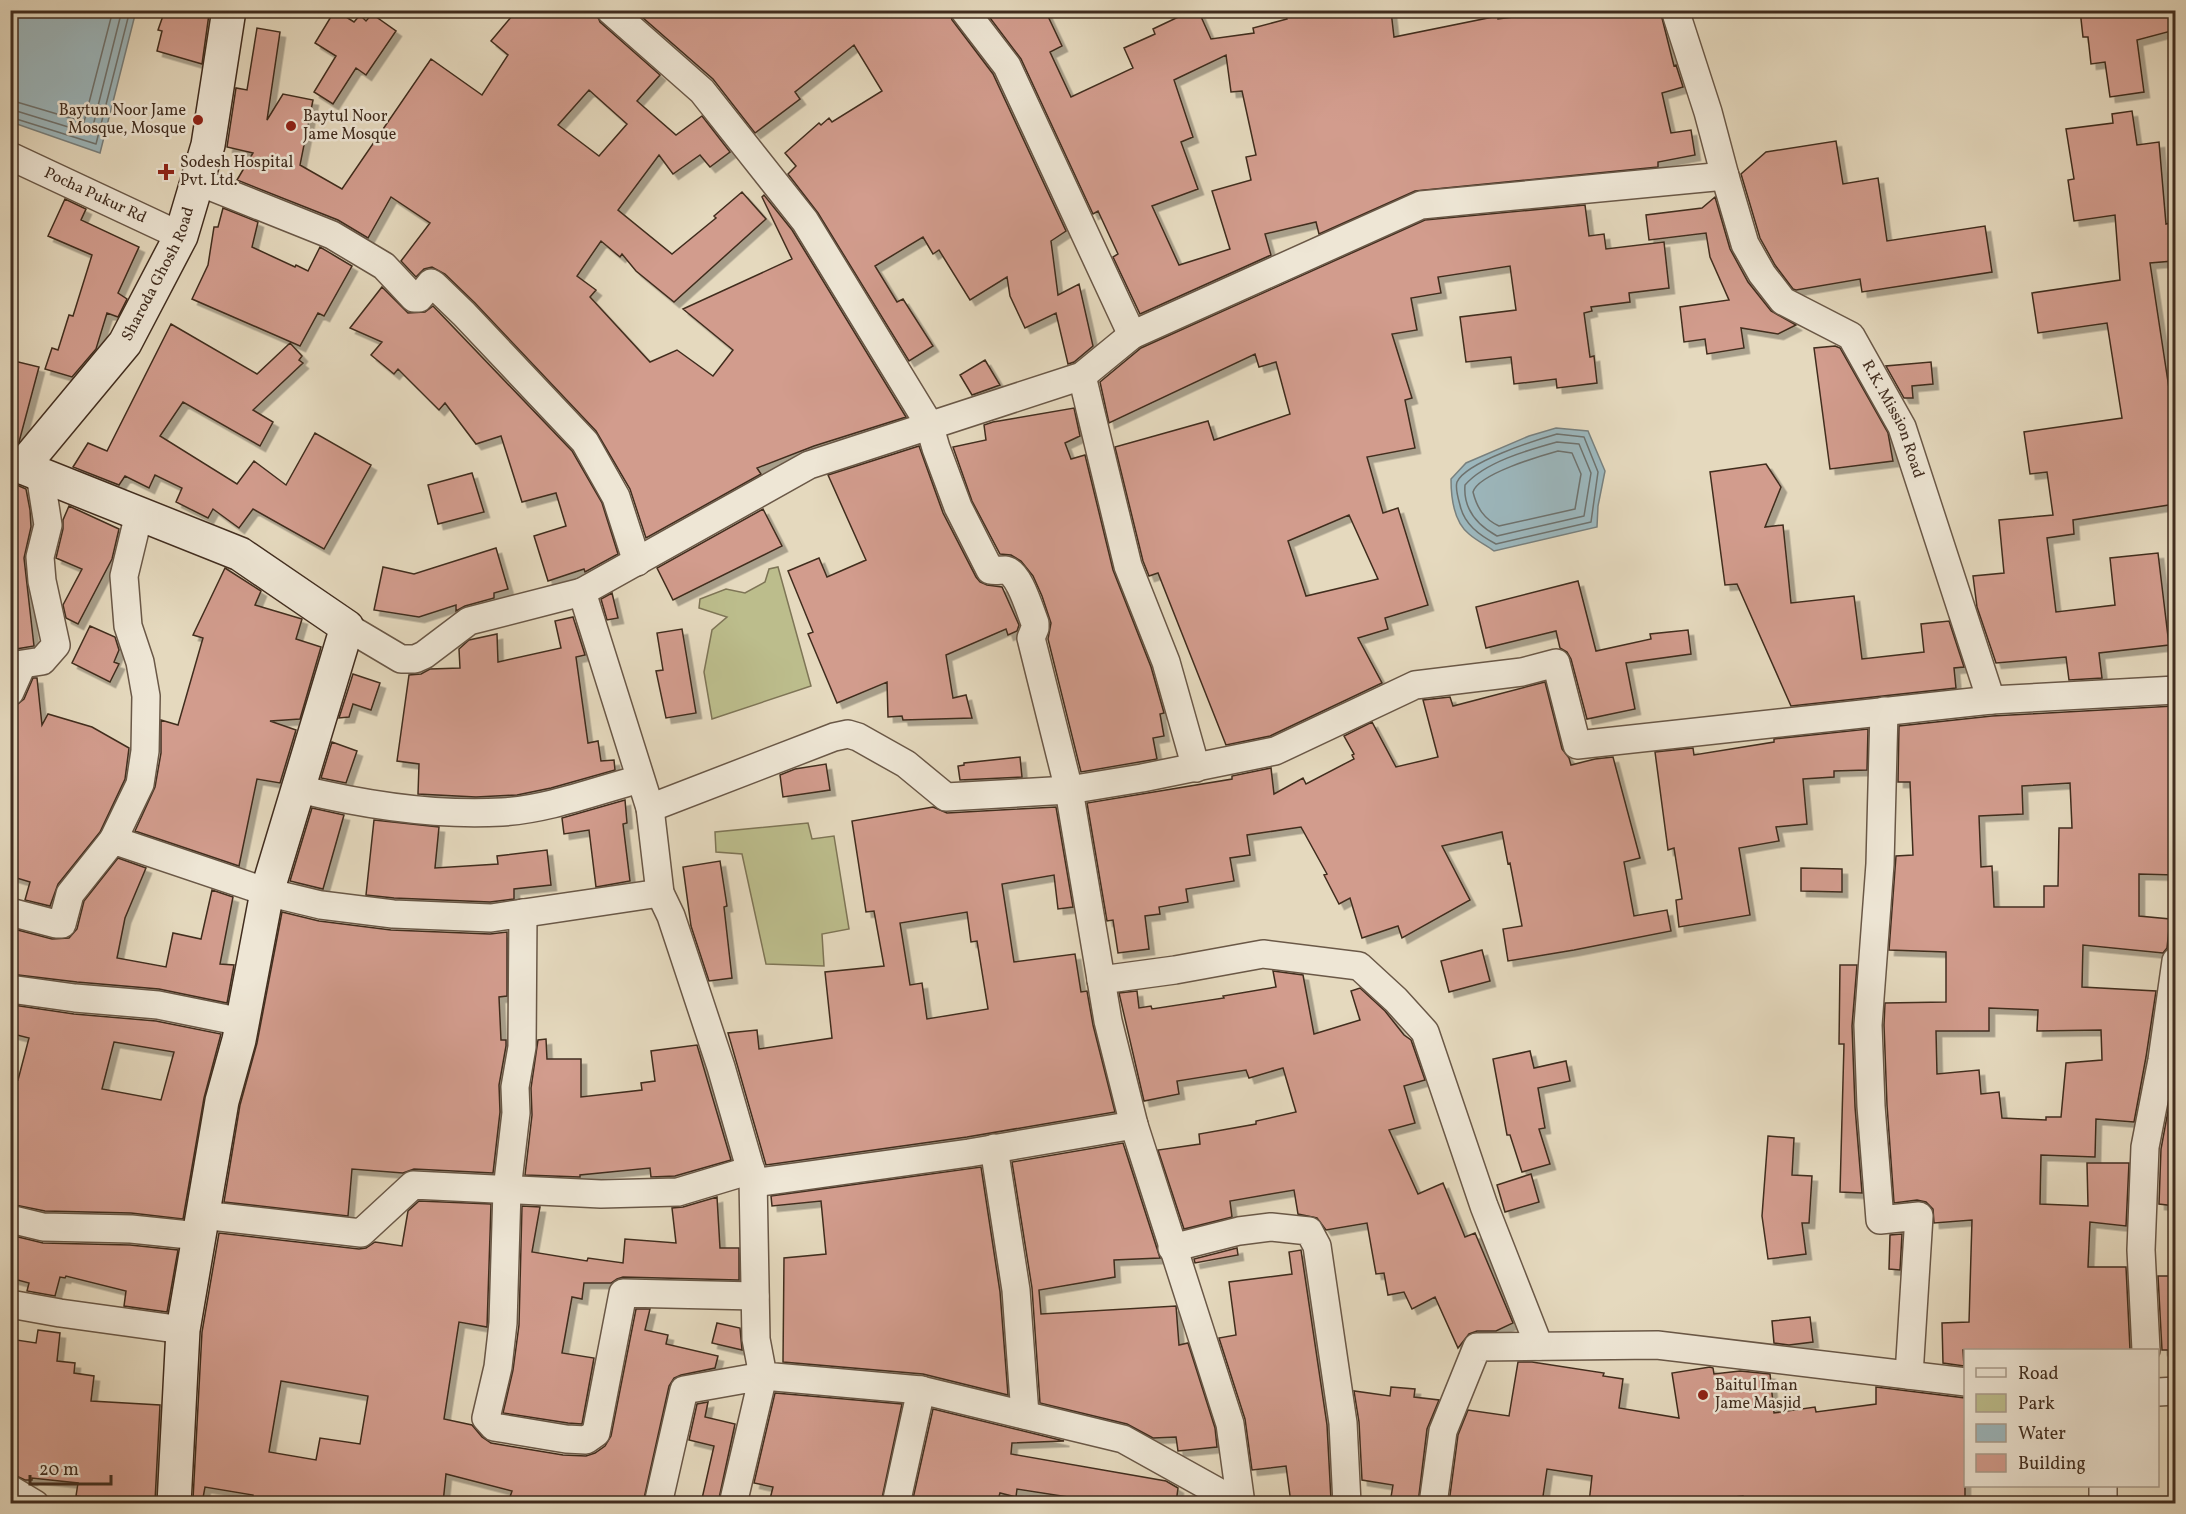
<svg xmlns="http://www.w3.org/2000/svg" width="2186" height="1514" font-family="Vollkorn,serif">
  <defs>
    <filter id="shadow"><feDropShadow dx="5.5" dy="5.5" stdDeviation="0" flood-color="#0004"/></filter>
  </defs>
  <rect width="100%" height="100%" fill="#e5d9be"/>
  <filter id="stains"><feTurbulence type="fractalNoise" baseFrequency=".00333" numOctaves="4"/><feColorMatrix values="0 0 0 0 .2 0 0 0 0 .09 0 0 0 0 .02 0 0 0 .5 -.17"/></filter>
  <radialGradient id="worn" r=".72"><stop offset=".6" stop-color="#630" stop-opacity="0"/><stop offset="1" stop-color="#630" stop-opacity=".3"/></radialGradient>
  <path fill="#bcbd8c" stroke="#7e7556" stroke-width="1.5" d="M778,567L811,686L712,719L704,672L712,630L727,617L699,608L700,599L726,589L745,593L765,582L769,569Z
    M808,823L812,839L834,836L849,929L822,934L824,966L766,964L742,854L716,852L715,832Z"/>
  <path fill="#9cb7bd" stroke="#78807e" stroke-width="1.5" d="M11,10L136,11L100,153L11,122Z
    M1556,428L1588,431L1605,471L1598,506L1597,527L1494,551C1486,545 1477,541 1469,534C1454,522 1451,497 1451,479L1466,463L1529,436Z"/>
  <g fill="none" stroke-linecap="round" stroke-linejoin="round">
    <path stroke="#6e726e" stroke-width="1.5" d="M10,100L84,122L113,10
      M10,109L91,134L122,10
      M10,117L96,144L130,10
      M1557,434L1584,437L1598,472L1591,522L1496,544C1479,535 1464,524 1460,505C1458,498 1455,488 1457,482C1466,462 1536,440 1557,434Z
      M1557,442L1579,444L1591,473L1584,516L1497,536C1477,525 1463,509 1465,485C1485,462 1528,450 1557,442Z
      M1558,451L1572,453L1581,474L1575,509L1499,526C1484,519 1477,508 1473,492C1478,474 1540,456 1558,451Z"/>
  </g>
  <path fill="#d29c8d" stroke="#412d1f" stroke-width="1.5" fill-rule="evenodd" filter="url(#shadow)" d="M165,10H199L209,14L202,64L157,51L162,31L158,30Z
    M335,10L354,22L360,15L366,21L372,14L396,31L366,75L356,68L333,104L314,92L336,56L315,43Z
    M517,10H595L600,22L660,75L637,101L676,135L702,116L730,152L710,167L700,155L673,174L659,155L618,210L672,254L716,218L714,216L742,192L766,219L674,302L636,271L622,254L620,257L601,241L577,276L596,290L590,297L650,362L677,350L713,376L733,350L683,309L792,259L762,197L764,195L792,230L906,417L814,446L757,468L761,474L646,538L630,489L596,431L475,303L445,274L432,267L424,269L416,277L401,261L430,223L391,197L368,238L338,220L237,180L253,153L227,147L236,88L247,90L257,28L280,32L267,120L283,94L313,100L300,165L342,189L431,59L482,95L508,55L491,41ZM589,90L627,124L599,156L558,125Z
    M634,10H949L952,20L993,74L1066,231L1051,241L1058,295L1079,284L1093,346L1074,362L1068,364L1056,313L1025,328L1010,296L1007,277L970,300L939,250L933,254L923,237L875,266L897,302L903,299L933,346L909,361L818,213L788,174L796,166L785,153L819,123L821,125L829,118L832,122L882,91L854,45L795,92L800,99L755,133L713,79Z
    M984,10H1045L1062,46L1050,52L1071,97L1133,68L1124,48L1155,34L1153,29L1193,10H1198L1211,39L1254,33L1253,28L1287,19L1286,15L1308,10H1347L1349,17L1391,11L1394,37L1498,16V19L1539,14V10H1660L1674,66L1676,65L1683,87L1662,93L1671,133L1691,130L1695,155L1658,162V167L1415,191L1319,234L1316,222L1265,234L1271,255L1140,314L1113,257L1118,254L1098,211L1093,214L1021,59ZM1226,55L1231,92L1242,91L1256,155L1246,157L1251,180L1212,191L1230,249L1179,265L1152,206L1198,189L1181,142L1193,137L1174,80Z
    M2080,10H2175V30L2137,40L2144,92L2110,97L2105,62L2091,64L2088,37H2083Z
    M2132,111L2137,145L2159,142L2166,224L2170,223L2173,261L2150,263L2175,428V504L2073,520L2074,534L2047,538L2056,612L2115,605L2110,558L2158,553L2169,645L2099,653L2102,678L2069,680L2066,657L1996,663L1977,607L1973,576L2004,573L1999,520L2053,515L2047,472L2030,474L2024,432L2122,418L2107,323L2038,333L2032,293L2120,280L2115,215L2074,221L2068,180L2074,179L2066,129L2113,123L2112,114Z
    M1836,141L1843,184L1878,178L1887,241L1985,226L1992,272L1862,292L1860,279L1796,290L1793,289L1775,265L1760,238L1741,174L1766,152Z
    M1715,197L1730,249L1748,282L1771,311L1796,325L1778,334L1741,328L1744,348L1707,354L1705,339L1684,342L1680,307L1729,300L1710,257L1706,233L1649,240L1646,215L1702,208Z
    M65,199L86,209L81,220L139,247L118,293L127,299L118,317L107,313L96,349L72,377L45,369L52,348L58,350L69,315L73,316L92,255L48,236Z
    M1585,205L1589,236L1604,234L1606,249L1664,242L1669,288L1629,293L1630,302L1591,307L1592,311L1584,313L1590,357L1594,356L1597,383L1557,388L1556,379L1514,384L1511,357L1466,362L1460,317L1516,310L1510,266L1438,277L1441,293L1411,298L1417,330L1392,334L1412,398L1405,400L1415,448L1367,457L1383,513L1398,508L1428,605L1385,618L1388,629L1358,638L1382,683L1270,736L1226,745L1158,573L1149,576L1143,561L1115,447L1208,421L1214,440L1290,414L1276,362L1259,367L1255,354L1109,423L1100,382L1141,348L1425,220ZM1349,515L1378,579L1306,596L1288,541Z
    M223,208L258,222L252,247L295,267L296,265L308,271L320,247L352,266L324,316L318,313L300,346L192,299L208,265L214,227H218Z
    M382,287L408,313L425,312L433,306L572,451L602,503L618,554L585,572L584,569L548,581L534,536L566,526L556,493L522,502L501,436L476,444L445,403L439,410L398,369L394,374L371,355L382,342L350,328Z
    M171,324L257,374L290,343L302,356L299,360L303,363L253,410L273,422L260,446L183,402L160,436L237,484L254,461L286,485L315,433L371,465L324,549L253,509L239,528L213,509L208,518L176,502L182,488L155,475L149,488L125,476L119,485L73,467L88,443L107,451Z
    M1835,346L1840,348L1888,433L1893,461L1830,469L1814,348Z
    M10,360L39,367L19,442L16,445L10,444Z
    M985,360L1000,385L972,395L960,375Z
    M1931,362L1933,384L1912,386L1913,398H1904L1886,366Z
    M1074,408L1080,436L1065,443L1071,459L1085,455L1113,570L1151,667L1164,713L1160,714L1164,736L1153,738L1157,759L1081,772L1048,639L1051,623L1042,596L1033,576L1021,561L1011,555L1000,554L972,501L953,447L986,440L984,425L993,422Z
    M919,446L943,513L976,577L980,582L987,585L1002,587L1019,625L1017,631L1008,635L1006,629L946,655L953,698L966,695L972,718L903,720L902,716L888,717L887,682L837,703L808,634L813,632L788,571L819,558L827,577L866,560L828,475Z
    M1766,464L1781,487L1765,527L1783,525L1791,603L1854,596L1862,659L1924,652L1921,624L1949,621L1964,667L1954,668L1956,688L1791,706L1737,584L1725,585L1710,472Z
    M472,473L484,512L438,524L428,485Z
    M10,482L26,489L30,510L31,527L24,558L34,646L10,650Z
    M69,506L119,529L112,559L78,624L66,618L63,605L82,569L56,558L63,529V520Z
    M763,509L782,546L673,600L657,568Z
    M496,548L508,589L494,593V598L465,606L456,611V605L419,617L374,610L383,567L414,574Z
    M225,568L261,591L255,605L302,619L296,639L321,647L300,719L270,721L296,730L280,783L257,779L239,866L135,831L155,787L161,753V720L178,725L203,638L193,635Z
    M1578,581L1596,651L1651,639L1650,634L1688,630L1691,654L1626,663L1635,709L1587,719L1571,659L1567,652L1560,648L1556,631L1486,648L1476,607Z
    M612,593L618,618L607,620L601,599Z
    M573,617L585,655L576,657L588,743L598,741L601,761L614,760L615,770L551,788L517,795L476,797L418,794L419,764L397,761L409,675L421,674L430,669L460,668L459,649L469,640L497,634L498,662L561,648L555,621Z
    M90,626L115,637L119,650L114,662L119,664L110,682L72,663Z
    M682,629L696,713L666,718L656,671L663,670L657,633Z
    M353,674L380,683L371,710L353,704L349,717L339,718Z
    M33,678H37L42,725L48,714L92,727L129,748L125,779L100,832L58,884L50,906L25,900L30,882L10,876V722L14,707L24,699Z
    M1545,682L1562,749L1569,758L1571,765L1595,759L1613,757L1640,858L1624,862L1634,916L1667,910L1671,931L1574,950L1508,961L1503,929L1522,926L1510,863L1508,864L1502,832L1442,846L1470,900L1402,938L1398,926L1362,938L1350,898L1339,904L1324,875L1327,874L1301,827L1247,835L1250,855L1230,858L1234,881L1186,889L1188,902L1159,907L1160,914L1145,916L1149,949L1118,953L1113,920L1107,921L1087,803L1232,779V776L1271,768L1274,794L1303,778L1306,784L1354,759L1352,755L1354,754L1344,736L1372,722L1396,767L1438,757L1423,700L1450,697L1453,706Z
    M2174,706L2175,875L2139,874V916L2170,919L2167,948L2163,953L2083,945L2082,987L2156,991L2146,1057L2134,1122L2096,1119L2095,1157L2041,1155L2040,1204L2088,1206L2087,1163H2129L2126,1226L2090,1222L2088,1267H2126L2130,1350H1963L1964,1366L1943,1363L1942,1323L1969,1322L1972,1220L1934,1223L1933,1209L1926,1202L1917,1200L1894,1203L1887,1105L1884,1025L1885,1003L1946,1002V952L1889,950L1896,856L1913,855L1910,782H1898L1899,726L1992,716ZM2070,783L2072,828H2059L2058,886H2044V907H1994L1992,866L1981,867L1979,816L2023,814L2022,786ZM1989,1008L2038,1010L2037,1031L2101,1030L2102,1060L2066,1063L2061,1117H2046V1120L2002,1118L1999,1092L1981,1094L1979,1070L1937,1074L1936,1031H1989Z
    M1868,729L1867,770L1834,771V777L1803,779L1807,824L1776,827L1779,841L1739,848L1750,915L1679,927L1676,900L1682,899L1674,848L1668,850L1655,752L1693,748L1694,755L1774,742V739Z
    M332,742L357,751L346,783L321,778Z
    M1020,757L1022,777L960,780L958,766L964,765V763Z
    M826,764L830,790L783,797L780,775L795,769Z
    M625,800L627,823L623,824L630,881L596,887L589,830L564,834L562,818Z
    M933,807L947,813L1056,807L1073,907L1058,909L1054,875L1002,884L1014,962L1075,954L1081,992L1087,991L1093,1025L1115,1112L967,1137L766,1165L728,1033L757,1030L759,1049L832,1038L825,972L884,966L874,911L866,912L852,821ZM967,912L971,942L977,941L988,1009L927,1019L922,983L910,985L900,923Z
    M312,808L344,815L323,889L290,881Z
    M374,820L439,827L435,868L498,864L497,856L547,850L551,885L514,889V899L490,902L394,898L366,895Z
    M118,858L146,868L125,918L117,958L166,967L173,933L201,939L212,890L233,897L220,964L234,965L227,1003L159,989L77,982L10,974V928L52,939L69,938L77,929L84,901Z
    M720,861L727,906L724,907L732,978L709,981L691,926L683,867Z
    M1801,868L1842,869V892L1801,891Z
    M282,912L319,921L391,930L490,934L507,932V996L499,997L501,1040H506V1046L499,1085L500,1112L493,1173L414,1169L403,1173L352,1169L348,1216L224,1202L240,1105L257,1043Z
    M1482,950L1490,981L1449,992L1441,961Z
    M1840,965H1857L1852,1026L1855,1107L1862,1193L1840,1192L1844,1044H1839Z
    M1273,971L1303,975L1314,1034L1360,1020L1351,991L1360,988L1385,1011L1404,1035L1411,1040L1425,1080L1404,1086L1415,1123L1389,1130L1418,1194L1443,1183L1465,1237L1475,1233L1513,1323L1496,1331H1477L1469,1334L1458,1348L1435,1297L1412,1309L1404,1292L1388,1295L1384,1273L1376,1274L1367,1223L1326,1230L1317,1218L1298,1214L1294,1190L1230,1201L1232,1217L1184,1229L1158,1150L1200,1144L1199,1134L1256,1124V1121L1296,1112L1283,1068L1249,1078L1246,1070L1177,1081L1179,1094L1144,1101L1119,993L1137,991L1139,1008L1151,1006L1152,1009L1224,998L1223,996L1276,987Z
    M13,1005L74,1014L156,1021L221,1034L204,1098L183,1219L131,1213L45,1211L10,1204V1078L18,1080L29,1038L13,1034L16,1019L10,1017ZM114,1042L174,1052L161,1100L102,1089Z
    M546,1039L547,1059H581V1097L642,1090L641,1083L655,1081L651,1051L697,1045L731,1160L675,1176L651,1177L650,1168L580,1175V1177L525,1175L532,1115L531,1088L538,1040Z
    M1530,1051L1534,1068L1566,1061L1570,1081L1538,1088L1545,1128L1539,1129L1550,1164L1522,1172L1510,1135H1507L1493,1059Z
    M2175,1073V1206L2159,1204L2161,1149Z
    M1768,1136L1794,1138L1792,1175L1812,1176L1809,1223H1802L1806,1254L1768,1259L1762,1216Z
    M1123,1143L1160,1258L1114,1260L1115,1277L1039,1290L1041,1314L1176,1306L1179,1345L1188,1343L1215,1428L1217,1447L1178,1451L1176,1437L1153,1438L1127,1424L1040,1403L1032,1288L1012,1162Z
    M981,1167L1000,1292L1008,1395L923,1374L783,1362L784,1258L826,1254L821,1201L772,1206L771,1196Z
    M1531,1174L1539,1202L1505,1212L1497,1185Z
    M717,1197L720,1248H739V1280L623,1277L617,1279L611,1283H584L582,1299L572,1297L562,1353L594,1358L582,1424L568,1423L503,1413L513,1370L519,1325L522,1206L540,1207L532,1252L587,1261L588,1258L623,1263L625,1239L676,1243L672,1208L683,1207Z
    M419,1201L491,1204L487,1327L459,1322L444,1419L472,1425L482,1437L491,1443L563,1455L586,1456L595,1453L605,1446L611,1436L636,1309H650L645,1330L668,1335L666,1344L718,1356L715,1368L681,1375L674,1378L669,1386L643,1503H538L510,1497L512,1491L446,1474L443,1503H252L253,1495L205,1487L203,1498L193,1499L202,1332L219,1233L359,1249L366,1248L375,1242L402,1246L408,1211ZM281,1381L368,1396L360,1444L320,1438L316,1460L269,1452Z
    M1902,1234L1900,1270L1889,1269L1890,1235Z
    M10,1235L43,1243L130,1245L178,1250L167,1312L124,1306L126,1291L66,1276L65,1278L60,1277L55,1296L27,1291L29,1283L10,1278Z
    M1237,1248L1238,1255L1195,1263L1194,1259Z
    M1301,1250L1327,1425L1331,1500L1291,1503L1286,1466L1252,1470L1245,1419L1219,1338L1236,1335L1229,1282L1292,1274L1289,1252Z
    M2158,1276H2175L2174,1350H2162Z
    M1810,1317L1813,1342L1789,1345L1774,1343L1772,1321Z
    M717,1323L740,1328L742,1350L712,1343Z
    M38,1330L60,1333L57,1361L75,1363L74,1373L94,1376L91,1401L160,1405L155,1501L109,1503L110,1501L76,1496L78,1483L32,1478V1480H25L10,1473V1339L36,1343Z
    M1518,1362H1532L1604,1373L1603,1376L1623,1379L1619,1408L1679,1418L1672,1373L1710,1367L1713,1368L1714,1374L1740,1371L1770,1374L1774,1413L1815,1407L1816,1412L1876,1404V1387L1965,1398V1503H1744L1743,1496L1674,1503H1589L1592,1476L1547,1469L1542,1503H1449L1458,1435L1468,1410L1509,1416Z
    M1391,1387L1415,1389L1414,1397L1439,1400L1427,1429L1418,1503H1390L1393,1485L1362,1480L1359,1422L1354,1391L1390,1396Z
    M775,1393L902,1404L881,1503H769L773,1487L754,1483Z
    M708,1402L705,1417L735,1424L718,1503H701L714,1446L689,1440L697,1404Z
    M933,1409L1064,1441L1012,1443L1011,1454L1166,1481L1178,1488L1176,1503H1107L1017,1489L1016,1497L1000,1493L997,1503H912Z"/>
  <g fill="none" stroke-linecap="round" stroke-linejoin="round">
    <defs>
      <g id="street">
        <path d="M610,10L702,91L805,221L929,424L936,448L958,507L990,570C995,571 1000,570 1005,570C1019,571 1030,611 1035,623V628L1031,638L1069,790L1108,1021L1134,1125L1230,1424L1241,1504"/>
        <path d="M964,10L1007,66L1132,335"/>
        <path id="s1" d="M1675,10L1708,112L1725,176L1745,244L1762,274L1783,301L1851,336L1902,427L1991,700L2176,690"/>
        <path id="s2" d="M10,156L181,236"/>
        <path d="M197,181L332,235L384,266L414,298H419L431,283L434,285L464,314L585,442L616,497L637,562"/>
        <path d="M1082,376L1128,566L1166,662L1196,768"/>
        <path d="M582,592L650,808L660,893L671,916L721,1067L753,1178L756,1339L763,1376L921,1390L1123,1439L1240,1504"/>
        <path d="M347,627L401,659H415L424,655L469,621L582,592L809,465L1082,376L1132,335L1421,205L1725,176"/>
        <path d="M10,666L42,661L56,645L42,581L40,557L48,525L40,474"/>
        <path d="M10,692L22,665"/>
        <path d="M1884,711L1880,864L1868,1025L1871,1106L1880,1220L1919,1216L1909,1375"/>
        <path d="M299,789C365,805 434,816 502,812C549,809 595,791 640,779"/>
        <path d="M650,808L834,737L848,734L858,737L906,764L946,797L1069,790L1142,778L1275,751L1415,685L1522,672L1556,663L1577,745L1991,700"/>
        <path d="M113,840L140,784L145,751L146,696L140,662L128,626L124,576L139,514"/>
        <path d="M10,912L56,924H62L70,894L113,840L267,892L321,905L393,914L491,918L660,893"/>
        <path d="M523,913L522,1047L515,1087L516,1113L507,1190L503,1323L498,1367L486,1418L494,1427L566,1439L586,1440L596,1433L623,1293L755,1296"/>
        <path d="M1101,980L1175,970L1263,954L1359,966L1396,1000L1425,1032L1484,1206L1539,1346"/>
        <path d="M10,989L75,998L158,1005L242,1022"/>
        <path d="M994,1148L1016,1290L1025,1415"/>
        <path d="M753,1183L969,1153L1134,1125"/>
        <path d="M202,1215L361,1233L413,1185L601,1194L678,1192L751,1170"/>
        <path d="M10,1219L43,1227L131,1229L199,1236"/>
        <path d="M1172,1248L1239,1231L1271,1227L1309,1231L1317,1246L1343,1423L1347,1504"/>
        <path d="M10,1304L60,1313L183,1330"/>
        <path d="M2146,1350L2141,1250L2145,1147L2162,1060L2176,961"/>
        <path d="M2158,1392L2176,1391"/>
        <path d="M10,1489L35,1504"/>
        <path d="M658,1504L684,1390L763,1376L733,1504"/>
        <path d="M896,1504L921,1390"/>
        <path d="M1433,1504L1443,1431L1477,1347L1657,1345L1966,1382"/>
        <path d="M2103,1504V1486"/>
      </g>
      <g id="secondary">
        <path d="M22,467L240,554L347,627L267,892L239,1040L222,1101L183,1330L174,1504"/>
        <path id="s3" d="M22,467L125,343L181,236L208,145L229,10"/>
      </g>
    </defs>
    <use href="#street" stroke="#6a5847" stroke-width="30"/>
    <use href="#secondary" stroke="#412d1f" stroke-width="36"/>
    <use href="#street" stroke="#eee6d5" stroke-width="27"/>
    <use href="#secondary" stroke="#eee6d5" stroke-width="33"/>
  </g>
  <g fill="#8f2418" stroke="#eee6d5" stroke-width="2">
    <circle cx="198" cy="120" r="6"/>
    <circle cx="291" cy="126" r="6"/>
    <path d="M163 163h6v6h6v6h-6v6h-6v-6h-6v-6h6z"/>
    <circle cx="1703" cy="1395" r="6"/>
  </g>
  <g text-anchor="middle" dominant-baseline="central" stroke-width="5" stroke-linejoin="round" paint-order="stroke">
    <g font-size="16" fill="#412d1f" stroke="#eee6d5" text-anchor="start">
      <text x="186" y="111" text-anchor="end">Baytun Noor Jame<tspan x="186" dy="18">Mosque, Mosque</tspan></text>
      <text x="303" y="117">Baytul Noor<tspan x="303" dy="18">Jame Mosque</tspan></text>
      <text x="180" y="163">Sodesh Hospital<tspan x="180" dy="18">Pvt. Ltd.</tspan></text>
      <text x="1715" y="1386">Baitul Iman<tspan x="1715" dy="18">Jame Masjid</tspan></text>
    </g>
    <g font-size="16" fill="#412d1f" stroke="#eee6d5">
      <text stroke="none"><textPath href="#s2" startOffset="94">Pocha Pukur Rd</textPath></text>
      <text stroke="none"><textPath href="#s3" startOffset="238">Sharoda Ghosh Road</textPath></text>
      <text stroke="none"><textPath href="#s1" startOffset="483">R.K. Mission Road</textPath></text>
    </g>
  </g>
  <rect width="2186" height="1514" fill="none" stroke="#e5d9be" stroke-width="36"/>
  <rect x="12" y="12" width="2162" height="1490" fill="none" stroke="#412d1f" stroke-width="3"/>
  <rect x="18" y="18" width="2150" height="1478" fill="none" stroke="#412d1f" stroke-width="1.5"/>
  <rect x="1964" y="1349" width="195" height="138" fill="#eee6d5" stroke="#a99c8c" stroke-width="1.5"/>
  <rect x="1976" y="1368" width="30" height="9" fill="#eee6d5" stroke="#a99c8c" stroke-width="1.5"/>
  <text x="2018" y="1379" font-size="18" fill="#412d1f">Road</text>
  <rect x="1976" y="1394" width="30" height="18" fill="#bcbd8c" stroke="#a99c8c" stroke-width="1.5"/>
  <text x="2018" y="1409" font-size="18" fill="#412d1f">Park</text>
  <rect x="1976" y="1424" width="30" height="18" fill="#9cb7bd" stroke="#a99c8c" stroke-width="1.5"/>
  <text x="2018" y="1439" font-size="18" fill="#412d1f">Water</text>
  <rect x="1976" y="1454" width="30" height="18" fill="#d29c8d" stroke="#a99c8c" stroke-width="1.5"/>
  <text x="2018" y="1469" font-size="18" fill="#412d1f">Building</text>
  <path d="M30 1475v9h81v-9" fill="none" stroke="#412d1f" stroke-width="3"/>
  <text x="39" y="1475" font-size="18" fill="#412d1f" stroke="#eee6d5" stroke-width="4.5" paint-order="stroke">20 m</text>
  <rect width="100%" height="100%" filter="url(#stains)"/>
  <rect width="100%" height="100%" fill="url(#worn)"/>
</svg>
